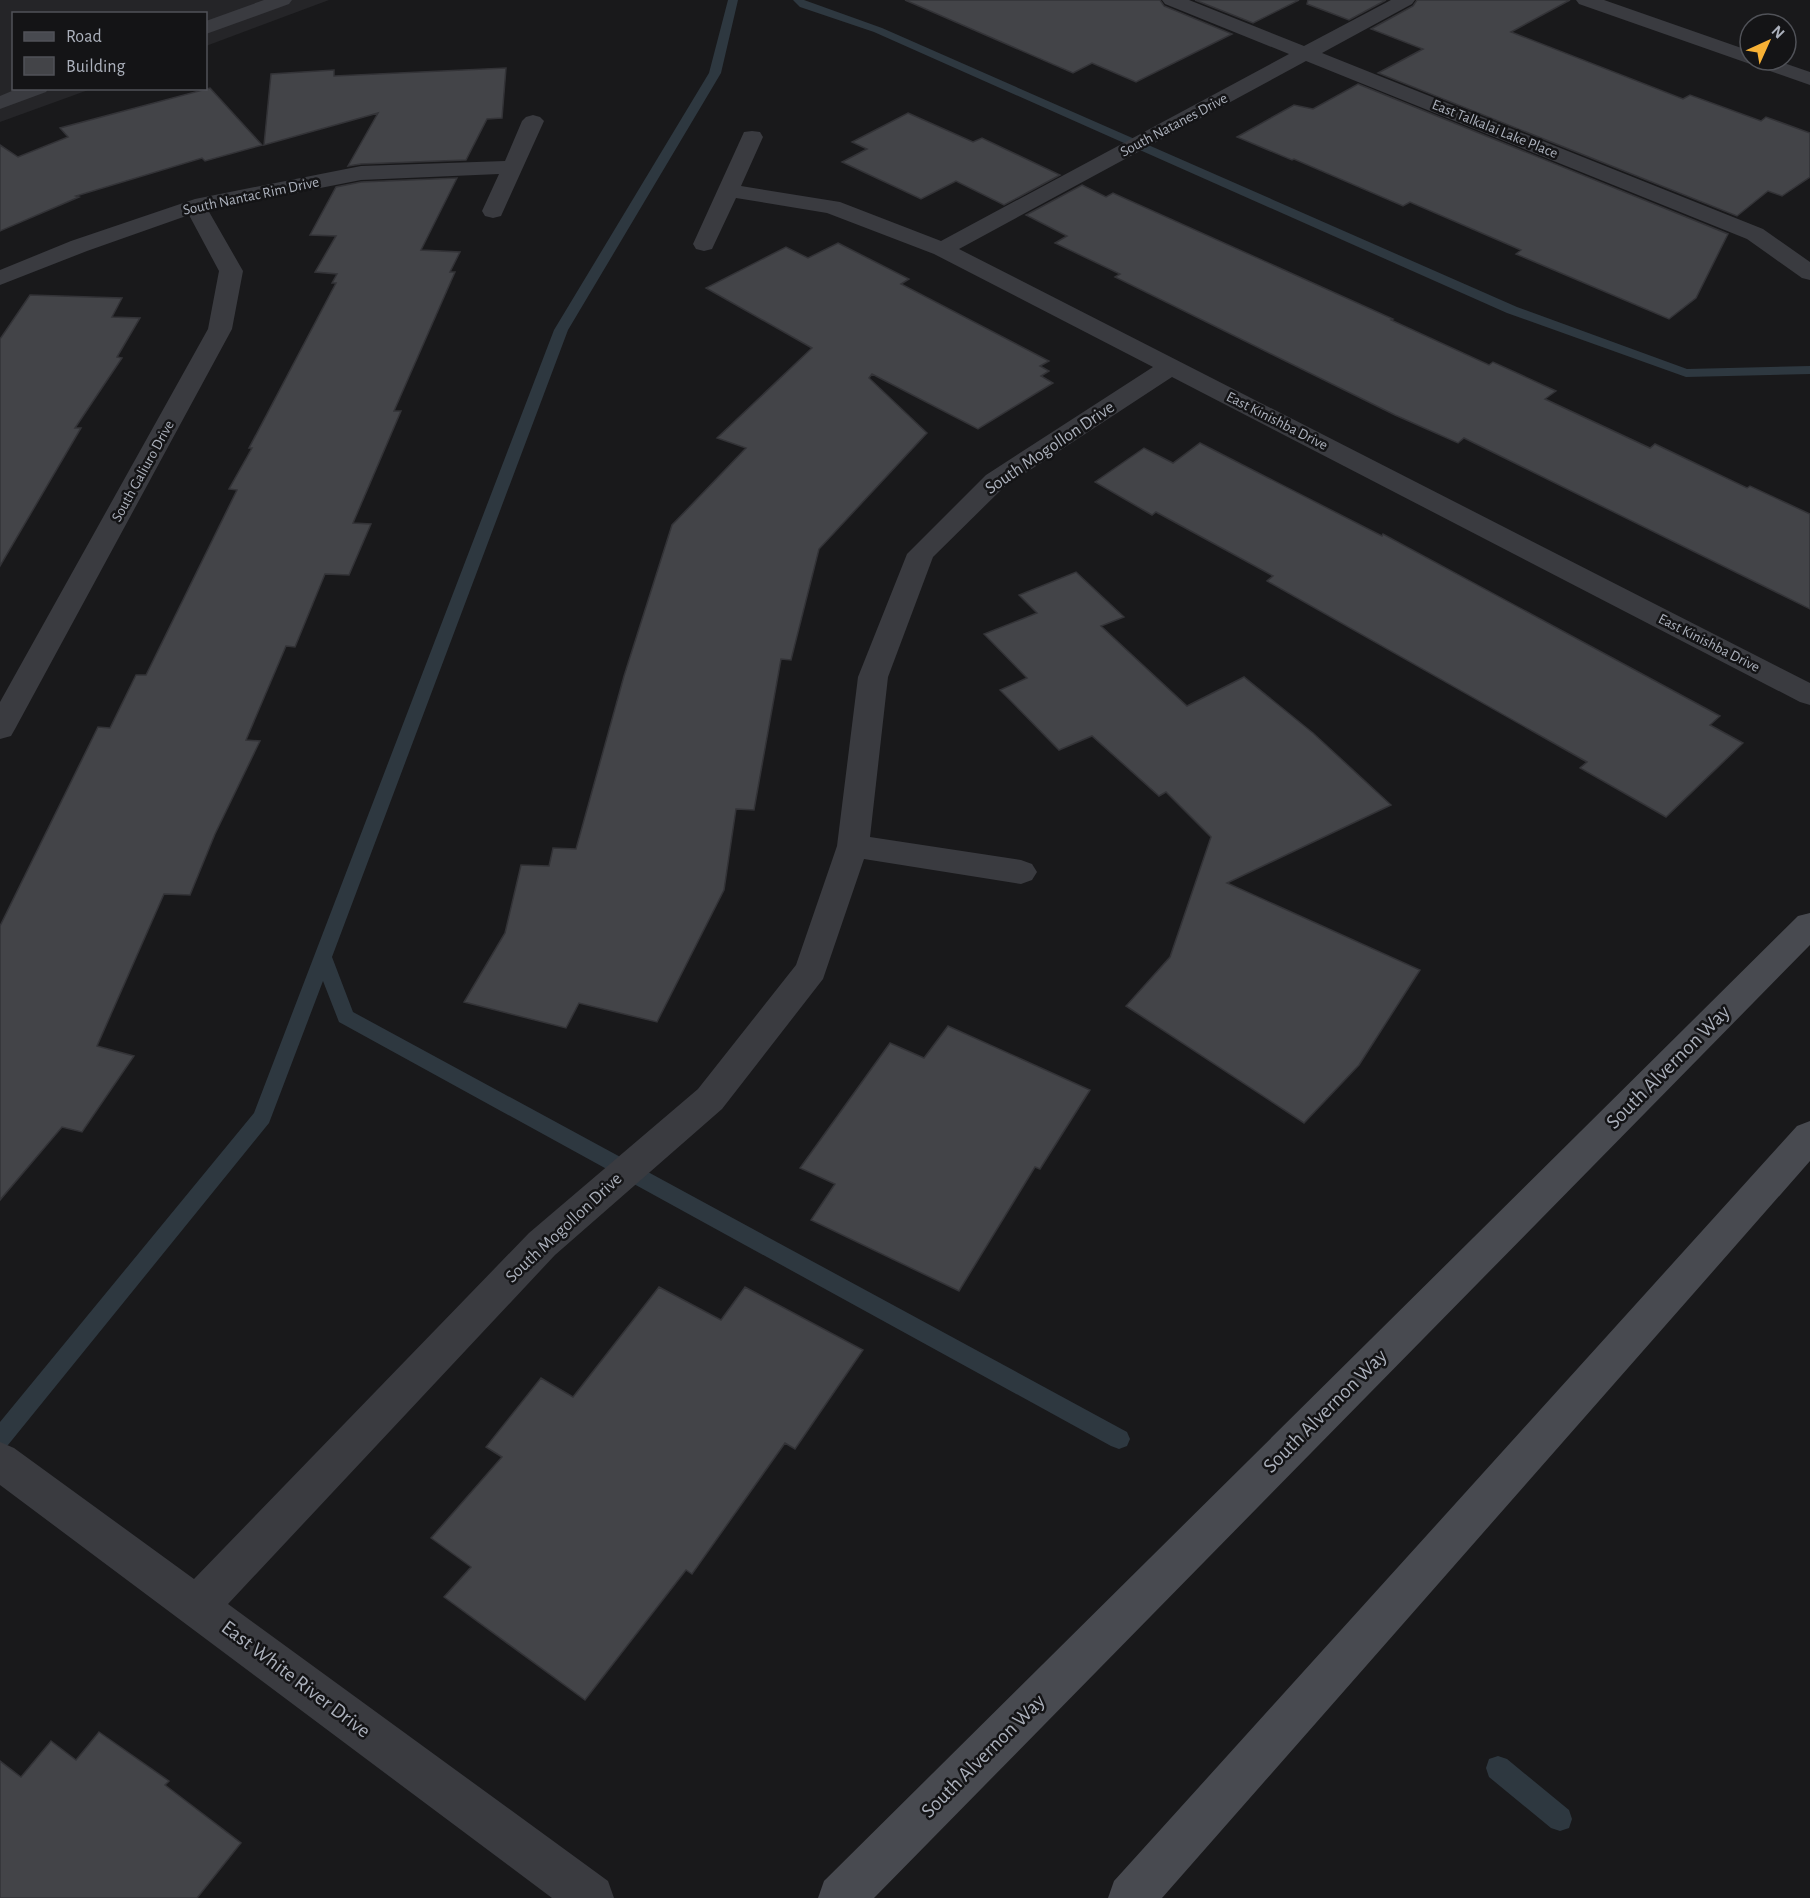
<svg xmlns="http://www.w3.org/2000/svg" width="1810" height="1898" font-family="'Alegreya Sans',sans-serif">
  <rect width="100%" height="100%" fill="#19191b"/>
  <path fill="#252528" d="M0,0H329L206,46V14H14V88L91,89L0,122Z"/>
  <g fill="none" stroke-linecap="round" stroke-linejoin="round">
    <path fill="#2e3840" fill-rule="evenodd" d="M728,0H738L721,73L568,330L332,957L353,1012L1127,1432L1130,1439L1127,1446L1119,1449L1111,1446L339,1022L323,981L269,1123L8,1445L0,1448V1422L254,1113L554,330L709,73Z
      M793,0H804L882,28L1517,307L1687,369L1810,366V374L1686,377L1507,313L874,32L800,7Z
      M1498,1756L1507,1759L1569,1810L1572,1819L1569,1828L1560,1831L1551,1828L1489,1777L1486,1768L1489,1759Z"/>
  </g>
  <path fill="#434448" stroke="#333337" stroke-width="1.5" d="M905,0H1160L1164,6L1232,34L1136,82L1092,63L1073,73Z
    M1195,0H1299L1253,23Z
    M1308,0H1386L1349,20L1307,4Z
    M1417,0H1570L1511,32L1683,99L1690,95L1761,121L1766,117L1810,133V177L1782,196L1768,191L1737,216L1378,73L1423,49L1371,29L1413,6Z
    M506,68L502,118L487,119L466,160L361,164L348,166L378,113L264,145L271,74L334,70V76Z
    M1358,84L1728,234L1696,298L1669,319L1516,254L1521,250L1410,202L1403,206L1294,159L1292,160L1237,137L1294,105L1313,109Z
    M210,88L262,145L205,161L202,158L76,196L79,197L0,231V145L18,157L68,137L60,128Z
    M908,113L973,142L982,138L1060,175L1004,205L956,181L921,199L842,162L867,149L852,142Z
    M457,178L421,250L460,252L450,272H455L394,411H401L353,523L371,524L349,575L325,574L295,647L286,646L246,740L260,741L215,834L190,895L164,894L97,1046L134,1056L82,1132L62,1127L0,1200V926L98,727L110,728L136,675H146L237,490L229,489L252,448H249L336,283H332L337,274L315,272L336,236L310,235L336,187L361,182Z
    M1082,185L1106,197L1113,193L1393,319L1391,320L1489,365L1493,362L1556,391L1545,399L1650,448L1655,444L1747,488L1750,486L1810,514V609L1464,438L1458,443L1395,415L1115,277L1120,274L1055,243L1067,236L1026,215Z
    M838,243L909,279L901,284L1049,361L1040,366L1049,371L1041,376L1053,383L978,429L872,374L869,378L927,433L819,549L791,660L781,659L754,810L736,809L724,890L657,1022L579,1003L566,1028L464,1002L505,933L521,865L549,866L553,848L576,849L624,676L672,525L746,448L717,438L812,348L706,288L786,247L808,258Z
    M30,295L122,298L112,317L140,318L117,357L122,358L75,428H81L0,566V339Z
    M1200,443L1382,536L1383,534L1720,716L1710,725L1743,743L1666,817L1580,768L1587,762L1267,581L1273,576L1156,512L1152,515L1095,482L1144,448L1173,463Z
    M1076,572L1124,617L1101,626L1187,706L1244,677L1313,733L1391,805L1227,883L1420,970L1359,1065L1304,1123L1126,1006L1170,957L1211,837L1166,792L1159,796L1092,736L1059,750L1000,690L1027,678L984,634L1037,613L1019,595Z
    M948,1026L1090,1090L1040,1169L1035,1167L959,1291L811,1220L835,1184L800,1168L890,1043L924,1058Z
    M659,1287L721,1320L745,1287L863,1350L795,1449L785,1443L692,1574L686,1570L585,1700L444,1597L471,1567L431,1538L502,1457L486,1447L541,1378L573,1397Z
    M99,1732L169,1781L165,1785L241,1843L197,1898H0V1761L21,1777L51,1741L76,1760Z"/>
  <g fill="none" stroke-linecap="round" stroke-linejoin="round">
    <path fill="#3a3b40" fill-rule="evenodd" d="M264,0H292L289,4L206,34V21Z
      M19,88H49L46,92L0,109V96Z"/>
    <path fill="#3a3b40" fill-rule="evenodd" d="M1162,0H1189L1304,46L1391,0H1415L1412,4L1322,53L1763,229L1810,262V280L1802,278L1747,239L1306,61L959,249L1810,683V705L1800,702L1172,377L1004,487L933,557L888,677L870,837L1021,860L1032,864L1037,872L1032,880L1021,884L864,859L823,979L722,1109L555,1255L228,1604L608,1881L614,1898H552L0,1485V1442L14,1448L194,1579L529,1233L698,1089L796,965L837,846L858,677L907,554L986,475L1153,367L934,254L827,213L736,198L712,249L704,251L696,249L693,244L744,132L752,131L760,132L763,137L741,186L840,202L941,241L1289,54L1165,4Z
      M1576,0H1604L1750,51V60H1775L1810,72V85L1579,4Z
      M533,115L540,117L544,121L501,216L493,218L485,216L482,211L499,174L361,180L208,210L243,271L232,329L15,729L11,736L0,739V702L208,329L219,271L189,215L87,251L0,285V270L71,241L195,199L361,166L505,161L522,121L526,117Z"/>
    <path fill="#484a50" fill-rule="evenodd" d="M1810,913V945L874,1898H818L824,1881L1798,916Z
      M1810,1121V1161L1162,1898H1108L1114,1881L1797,1126Z"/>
  </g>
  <g text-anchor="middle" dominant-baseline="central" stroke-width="5" stroke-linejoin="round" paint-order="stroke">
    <g font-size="15" fill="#abb0bb" stroke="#141416">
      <text transform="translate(1174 125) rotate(-28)">South Natanes Drive</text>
      <text transform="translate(1495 129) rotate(22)">East Talkalai Lake Place</text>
      <text transform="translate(251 196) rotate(-12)">South Nantac Rim Drive</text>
      <text transform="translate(1277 421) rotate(27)">East Kinishba Drive</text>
      <text transform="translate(143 471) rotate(-61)">South Galiuro Drive</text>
      <text transform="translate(1709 643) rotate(27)">East Kinishba Drive</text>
    </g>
    <g font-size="18" fill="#abb0bb" stroke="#141416">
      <text transform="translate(1050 448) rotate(-34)">South Mogollon Drive</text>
      <text transform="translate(564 1228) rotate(-43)">South Mogollon Drive</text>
    </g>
    <g font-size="21" fill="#abb0bb" stroke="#141416">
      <text transform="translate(1668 1067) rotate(-45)">South Alvernon Way</text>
      <text transform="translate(1325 1411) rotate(-45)">South Alvernon Way</text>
      <text transform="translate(296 1679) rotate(37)">East White River Drive</text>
      <text transform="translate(983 1756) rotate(-45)">South Alvernon Way</text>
    </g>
  </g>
  <rect x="12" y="12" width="195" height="78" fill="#141416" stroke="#505258" stroke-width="1.5"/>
  <rect x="24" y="32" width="30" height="9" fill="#484a50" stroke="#505258" stroke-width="1.5"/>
  <text x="66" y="42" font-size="18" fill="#abb0bb">Road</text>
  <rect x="24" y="57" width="30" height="18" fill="#434448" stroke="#505258" stroke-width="1.5"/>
  <text x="66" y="72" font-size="18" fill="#abb0bb">Building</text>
  <g transform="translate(1768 42) rotate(45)"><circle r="28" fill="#141416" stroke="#505258" stroke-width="1.5"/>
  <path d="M0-4.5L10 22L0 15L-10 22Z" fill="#f7b135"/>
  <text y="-9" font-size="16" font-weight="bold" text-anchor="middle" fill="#abb0bb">N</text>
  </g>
</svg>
